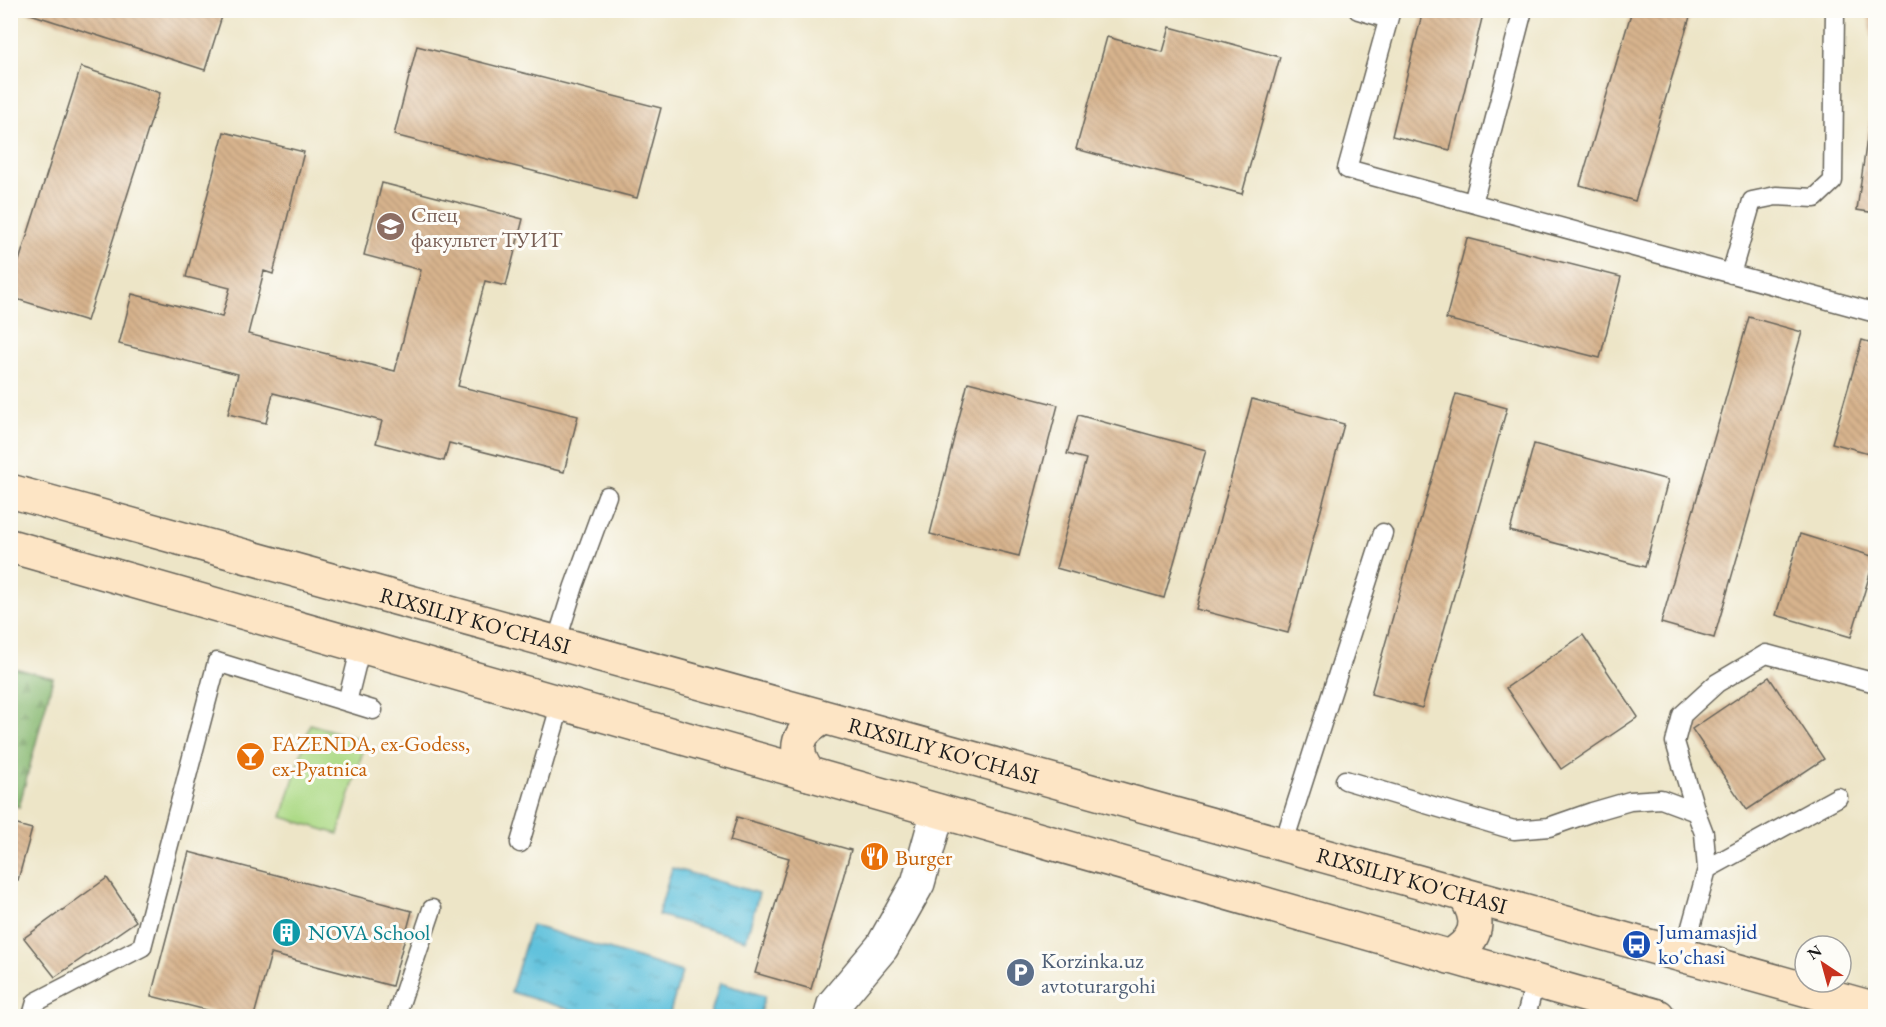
<svg xmlns="http://www.w3.org/2000/svg" width="1886" height="1027" font-family="'EB Garamond',serif">
  <defs>
    <pattern id="forest-firs" width="22" height="20" patternUnits="userSpaceOnUse" patternTransform="scale(1.5)"><rect width="22" height="20" fill="#8aba74"/><path d="M5 1l3.5 6h-7zM16 11l3.5 6h-7z" fill="#769f64"/></pattern>
    <pattern id="water-ripples" width="26" height="14" patternUnits="userSpaceOnUse" patternTransform="scale(1.5)"><rect width="26" height="14" fill="#5ec1dc"/><path d="M2 4q2-2 4 0t4 0M15 11q2-2 4 0t4 0" fill="none" stroke="#51a5bc"/></pattern>
    <pattern id="building-back-hatch" width="6" height="6" patternUnits="userSpaceOnUse" patternTransform="scale(1.5)"><rect width="6" height="6" fill="#d7b38d"/><path d="M-1 5l2 2M0 0l6 6M5-1l2 2" fill="none" stroke="#b89979"/></pattern>
  </defs>
  <rect width="100%" height="100%" fill="#fdfcf7"/>
  <filter id="ink" filterUnits="userSpaceOnUse"><feTurbulence type="fractalNoise" baseFrequency=".0167" numOctaves="2"/><feDisplacementMap in="SourceGraphic" scale="12" xChannelSelector="R" yChannelSelector="G"/><feConvolveMatrix kernelMatrix="1 2 1 2 8 2 1 2 1" color-interpolation-filters="sRGB"/></filter>
  <filter id="wash" filterUnits="userSpaceOnUse"><feTurbulence type="fractalNoise" baseFrequency=".008" numOctaves="4" result="noise"/><feDisplacementMap in="SourceGraphic" scale="24" xChannelSelector="R" yChannelSelector="G"/><feGaussianBlur stdDeviation="1.35" result="paint"/><feColorMatrix in="noise" values="0 0 0 0 0 0 0 0 0 0 0 0 0 0 0 0 0 1.4 0 .05"/><feComposite in="paint" operator="in"/></filter>
  <g filter="url(#wash)">
    <rect width="100%" height="100%" fill="#ede5c7"/>
    <path fill="url(#forest-firs)" stroke="#536b48" stroke-width="1.5" d="M10,667L53,678L19,807L11,804Z"/>
    <path fill="#adda87" stroke="#647b52" stroke-width="1.5" d="M310,724L366,741L338,834L282,817Z"/>
    <path fill="url(#water-ripples)" stroke="#3d6e7c" stroke-width="1.5" d="M672,868L759,893L746,940L658,915Z
      M531,925L682,972L669,1016H591L511,992Z
      M720,983L765,996L759,1016H710Z"/>
    <g id="blocks">
      <path fill="url(#building-back-hatch)" d="M18,10H224L205,70Z
        M1423,10H1484L1450,150L1392,136Z
        M1632,10H1692L1635,201L1580,185Z
        M1867,10H1876V51H1874Z
        M1170,27L1280,57L1242,194L1076,149L1107,37L1163,52Z
        M417,46L661,108L637,198L394,135Z
        M81,67L160,93L87,321L10,297V289Z
        M1874,88H1876V213L1857,210Z
        M224,132L304,152L273,274L264,271L248,334L395,371L421,270L364,255L382,183L523,219L506,286L485,281L458,386L578,416L564,472L449,443L444,461L376,443L382,421L273,393L266,423L228,414L238,374L119,344L132,294L222,317L230,288L186,277Z
        M1467,238L1621,277L1600,358L1446,319Z
        M1749,317L1802,332L1714,638L1661,623Z
        M1862,340L1876,344V455L1832,443Z
        M968,382L1058,405L1019,556L930,534Z
        M1456,394L1507,408L1422,708L1371,694Z
        M1252,399L1344,424L1288,633L1196,609Z
        M1078,415L1206,450L1164,598L1056,568L1086,459L1067,454Z
        M1534,444L1668,480L1645,567L1510,531Z
        M1800,534L1875,557L1851,637L1776,615Z
        M1583,635L1638,717L1561,769L1506,688Z
        M1769,677L1824,759L1747,810L1692,729Z
        M737,817L851,850L811,989L755,973L789,858L730,841Z
        M10,823L32,829L18,880L10,878Z
        M189,852L412,911L392,986L271,954L254,1016H230L151,996Z
        M107,878L136,921L55,977L24,938Z"/>
    </g>
  </g>
  <g filter="url(#ink)">
    <use href="#blocks" fill-opacity="0" stroke="#656258" stroke-width="1.5"/>
    <g fill="none" stroke-linecap="round" stroke-linejoin="round">
      <defs>
        <path id="lane" d="M1358,10L1388,19
          M1391,10L1347,169L1876,313
          M1473,203L1523,10
          M1731,274L1752,201L1776,196L1815,198L1833,181L1835,10
          M556,643L574,586L607,496
          M347,702L373,710
          M1345,780L1514,830L1549,827L1592,812L1630,801L1661,799L1696,812L1704,833L1707,869L1683,956
          M1696,812L1675,742L1682,715L1717,683L1766,654L1876,683
          M520,843L561,703
          M1283,845L1383,533
          M1707,869L1838,797
          M32,1016L36,1002L142,947L217,662L347,702L361,646
          M396,1016L432,909
          M1526,1016L1535,982"/>
        <path id="street" d="M831,1016L834,1004L882,947L918,883L938,811"/>
        <g id="secondary">
          <path id="s1" d="M10,491L1876,1009"/>
          <path d="M10,546L1658,1016"/>
          <path d="M809,774C791,749 797,731 824,718"/>
          <path d="M1449,957C1476,941 1483,923 1465,896"/>
        </g>
      </defs>
      <use href="#lane" stroke="#656258" stroke-width="21"/>
      <use href="#street" stroke="#656258" stroke-width="36"/>
      <use href="#secondary" stroke="#656258" stroke-width="36"/>
      <use href="#lane" stroke="#fff" stroke-width="18"/>
      <use href="#street" stroke="#fff" stroke-width="33"/>
      <use href="#secondary" stroke="#fde5c5" stroke-width="33"/>
    </g>
  </g>
  <defs>
    <symbol id="university-disc" viewBox="-11 -11 22 22"><circle r="9.5" fill="#8d6e63" stroke="#fdfcf7"/><path d="M0-5L7-2L0 1L-7-2ZM-4 1L0 2.5L4 1V4Q0 6-4 4Z" fill="#fff"/></symbol>
    <symbol id="bar-disc" viewBox="-11 -11 22 22"><circle r="9.5" fill="#e8710a" stroke="#fdfcf7"/><path d="M-6-5H6L.8 .8V4.5H3.5V6h-7V4.5H-.8V.8Z" fill="#fff"/></symbol>
    <symbol id="restaurant-disc" viewBox="-11 -11 22 22"><circle r="9.5" fill="#e8710a" stroke="#fdfcf7"/><path d="M-5-6h1v4h1v-4h1v4h1v-4h1v5L-1.5 .5V6h-2V.5L-5-1ZM5-6V6H3V1.5H1.5Q1.5-4 5-6Z" fill="#fff"/></symbol>
    <symbol id="building-disc" viewBox="-11 -11 22 22"><circle r="9.5" fill="#0f9aa8" stroke="#fdfcf7"/><path d="M-4-6H4V6H1V3H-1V6H-4ZM-2.5-4.3h1.7v1.8h-1.7ZM.8-4.3h1.7v1.8H.8ZM-2.5-1h1.7V.8h-1.7ZM.8-1h1.7V.8H.8Z" fill="#fff"/></symbol>
    <symbol id="bus-disc" viewBox="-11 -11 22 22"><circle r="9.5" fill="#1a4fb4" stroke="#fdfcf7"/><path d="M-5-6H5V4H4V6H2V4H-2V6H-4V4H-5ZM-3.5-4V0h7V-4ZM-3.5 1.2v1.5H-2V1.2ZM2 1.2v1.5H3.5V1.2Z" fill="#fff"/></symbol>
    <symbol id="parking-disc" viewBox="-11 -11 22 22"><circle r="9.5" fill="#5c6f8a" stroke="#fdfcf7"/><path d="M-3.5-5.5H1a3.5 3.5 0 0 1 0 7H-1V5.5H-3.5ZM-1-3.4V-.6H.8a1.4 1.4 0 0 0 0-2.8Z" fill="#fff"/></symbol>
  </defs>
  <g fill-rule="evenodd">
    <use href="#university-disc" x="374" y="210" width="33" height="33"/>
    <use href="#bar-disc" x="234" y="740" width="33" height="33"/>
    <use href="#restaurant-disc" x="858" y="840" width="33" height="33"/>
    <use href="#building-disc" x="270" y="916" width="33" height="33"/>
    <use href="#bus-disc" x="1620" y="928" width="33" height="33"/>
    <use href="#parking-disc" x="1004" y="956" width="33" height="33"/>
  </g>
  <g text-anchor="middle" dominant-baseline="central" stroke-width="6" stroke-linejoin="round" paint-order="stroke">
    <g font-size="22" fill="#785e54" stroke="#fdfcf7" text-anchor="start">
      <text x="411" y="214">Спец<tspan x="411" dy="25">факультет ТУИТ</tspan></text>
    </g>
    <g font-size="22" fill="#1c1c1c" stroke="#fdfcf7">
      <text stroke="none"><textPath href="#s1" startOffset="483">RIXSILIY KO'CHASI</textPath></text>
      <text stroke="none"><textPath href="#s1" startOffset="969">RIXSILIY KO'CHASI</textPath></text>
      <text stroke="none"><textPath href="#s1" startOffset="1455">RIXSILIY KO'CHASI</textPath></text>
    </g>
    <g font-size="22" fill="#c56008" stroke="#fdfcf7" text-anchor="start">
      <text x="272" y="743">FAZENDA, ex-Godess,<tspan x="272" dy="25">ex-Pyatnica</tspan></text>
      <text x="895" y="857">Burger</text>
    </g>
    <g font-size="22" fill="#164399" stroke="#fdfcf7" text-anchor="start">
      <text x="1658" y="931">Jumamasjid<tspan x="1658" dy="25">ko'chasi</tspan></text>
    </g>
    <g font-size="22" fill="#0d838f" stroke="#fdfcf7" text-anchor="start">
      <text x="308" y="932">NOVA School</text>
    </g>
    <g font-size="22" fill="#4e5e75" stroke="#fdfcf7" text-anchor="start">
      <text x="1041" y="960">Korzinka.uz<tspan x="1041" dy="25">avtoturargohi</tspan></text>
    </g>
  </g>
  <rect width="1886" height="1027" fill="none" stroke="#fdfcf7" stroke-width="36"/>
  <g transform="translate(1823 964) rotate(324)"><circle r="28" fill="#fdfcf7" stroke="#a3a29f" stroke-width="1.5"/>
  <path d="M0-4.5L10 22L0 15L-10 22Z" fill="#c8321e"/>
  <text y="-9" font-size="16" font-weight="bold" text-anchor="middle" fill="#1c1c1c">N</text>
  </g>
</svg>
